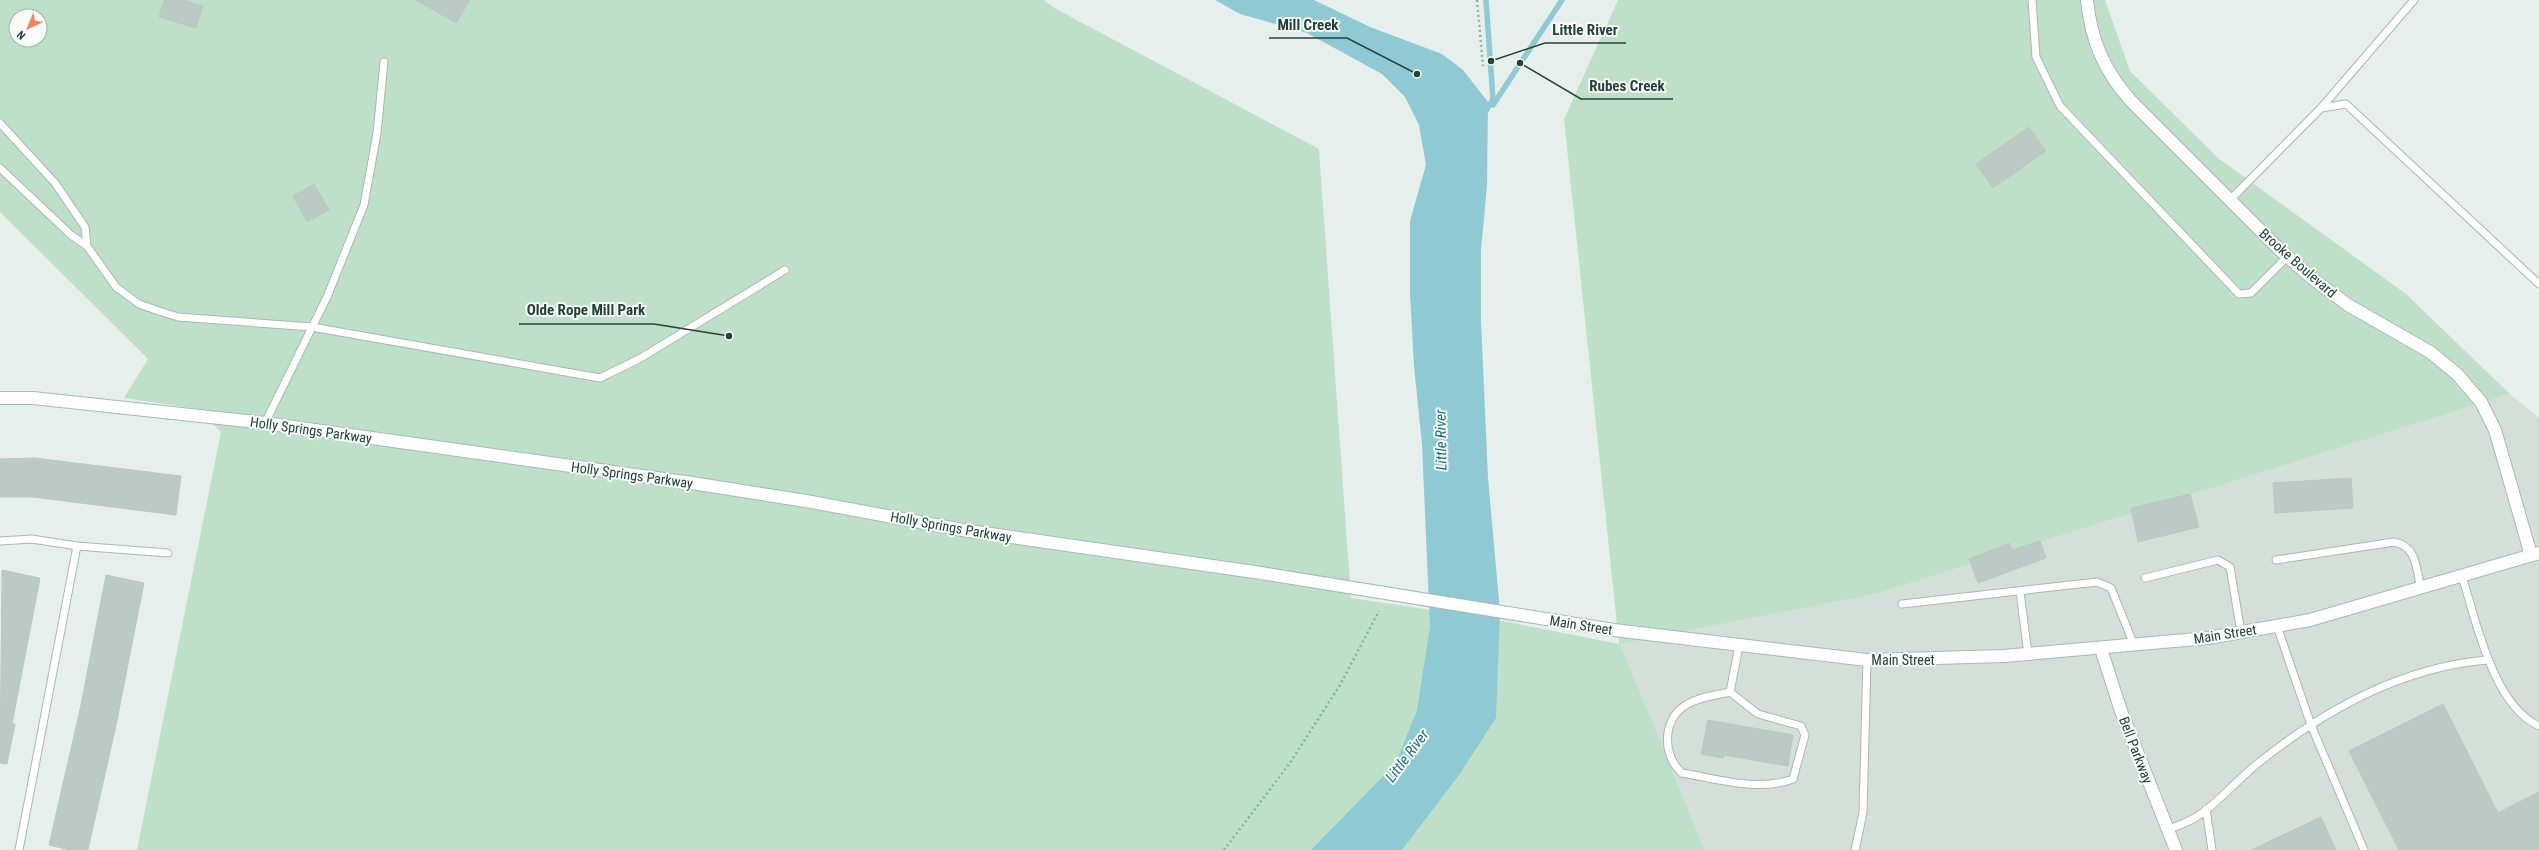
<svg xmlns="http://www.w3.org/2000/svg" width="2539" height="850" font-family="'Roboto Condensed',sans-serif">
  <rect width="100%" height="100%" fill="#e6efeb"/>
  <path fill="#d4dfda" d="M2510,394L2539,418V850H1705L1619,644L1876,594Z"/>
  <path fill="#bfe0c8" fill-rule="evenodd" d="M0,0H1044L1056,9L1319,149L1351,598L1498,620L1619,644L1564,119L1618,0H2105L2130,71L2218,158L2406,294L2510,394L1876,594L1620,644L1705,850H137L221,432L198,409L124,398L148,359L0,212ZM16,16H40V40H16Z"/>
  <path fill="#8ec9d4" d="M1215,0H1314L1370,27L1442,54L1463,70L1488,102L1487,185L1481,250V321L1488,478L1500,612L1496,718L1459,775L1402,850H1311L1396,763L1417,710L1430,627L1422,444L1414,366L1410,294V221L1426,165L1419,125L1405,97L1382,74L1307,33L1240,14Z"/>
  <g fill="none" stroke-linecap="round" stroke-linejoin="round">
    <path stroke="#8ec9d4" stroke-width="5.5" d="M1493,105L1562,0
      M1485,113L1493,99L1486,0"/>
  </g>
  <path fill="#bbcac4" stroke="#b8c9c2" d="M164,0H183L203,6L196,28L159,17Z
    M416,0H470L456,23Z
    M2029,127L2046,151L1993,188L1976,164Z
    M314,184L329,210L307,222L293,196Z
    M34,458L181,476L176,515L33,497H0V459Z
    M2351,478L2353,508L2275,513L2273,483Z
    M2190,494L2199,527L2138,542L2131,508Z
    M2040,541L2046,558L1978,583L1969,559L2009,543L2012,550Z
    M2,570L40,578L12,724H15L7,764L0,763Z
    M106,575L144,583L116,725L88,850H70L49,845L81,705Z
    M2443,704L2498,813L2539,792V850H2399L2349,751Z
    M1708,720L1793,735L1788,766L1724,755L1723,758L1701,754Z
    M2321,817L2336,850H2251Z"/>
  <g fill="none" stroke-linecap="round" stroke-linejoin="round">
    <defs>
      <path id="service" d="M2032,0L2036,57L2060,106L2239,294L2251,293L2287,257
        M2321,108L2346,104L2539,284
        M0,123L55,183L85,227L87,246
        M0,168L71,235L87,246L116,287L139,304L156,310L178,317L312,327L600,378L639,359L785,270
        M2230,200L2321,108L2414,0
        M265,423L327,297L364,205L377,133L384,62
        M0,541L32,539L77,546L19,850
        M77,546L168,553
        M2276,560L2394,542C2417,546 2416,568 2421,589
        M2462,576C2476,621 2493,705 2539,726
        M2145,578L2218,560L2230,567L2241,632
        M2020,592L2028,654
        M1902,604L2097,582L2111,588L2134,645
        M2277,626L2311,725L2364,850
        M1730,692L1758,714L1801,726L1805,735L1793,779C1757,792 1719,779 1682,773C1662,756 1662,719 1686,705C1698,697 1716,695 1730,692L1739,646
        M2206,809L2212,850
        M2167,830C2177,826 2189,822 2198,816C2219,802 2237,780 2257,764C2324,710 2401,667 2488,660
        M1855,850L1863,813L1867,660"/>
      <path id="minor" d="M2101,649L2121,711L2176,850"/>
      <path id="tertiary" d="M2087,0C2091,40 2104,71 2131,101L2280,250L2313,279L2348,305L2430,352L2457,374L2481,402L2495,430L2531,555"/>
      <path id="secondary" d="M0,398H33L265,423L692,483L806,501L963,530L1261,573L1614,630L1867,660L2004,656L2208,638L2310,620L2539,553"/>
    </defs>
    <use href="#service" stroke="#a8b8b2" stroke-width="9"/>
    <use href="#minor" stroke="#a8b8b2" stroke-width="14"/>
    <use href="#tertiary" stroke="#a8b8b2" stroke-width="14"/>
    <use href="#secondary" stroke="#a4bbb3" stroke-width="14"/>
    <path stroke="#86b3a5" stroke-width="2.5" stroke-dasharray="2 3" stroke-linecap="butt" d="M1477,0L1483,66
      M1224,850L1290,763L1340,685L1379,611"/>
    <use href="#service" stroke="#fff" stroke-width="7"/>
    <use href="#minor" stroke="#fff" stroke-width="12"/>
    <use href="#tertiary" stroke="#fff" stroke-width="12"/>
    <use href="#secondary" stroke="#fff" stroke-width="12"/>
  </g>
  <g text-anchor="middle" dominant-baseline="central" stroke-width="4" stroke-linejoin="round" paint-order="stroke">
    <g font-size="14" fill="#24423a" stroke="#f7fbf9">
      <text transform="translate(2298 263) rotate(41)">Brooke Boulevard</text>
      <text transform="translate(311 430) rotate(8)">Holly Springs Parkway</text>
      <text transform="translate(632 475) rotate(8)">Holly Springs Parkway</text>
      <text transform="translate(951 527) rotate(10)">Holly Springs Parkway</text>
      <text transform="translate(1581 625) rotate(9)">Main Street</text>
      <text transform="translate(2225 634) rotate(-9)">Main Street</text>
      <text x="1903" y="660">Main Street</text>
      <text transform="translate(2136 750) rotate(69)">Bell Parkway</text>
    </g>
    <g font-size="15" font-style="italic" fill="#1c6f80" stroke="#f7fbf9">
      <text transform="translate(1441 440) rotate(-91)">Little River</text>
      <text transform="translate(1407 756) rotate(-53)">Little River</text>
    </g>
  </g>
  <path fill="none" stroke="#24423a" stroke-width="1.5" d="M1417 74L1347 38H1269M1491 61L1545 43H1626M1520 63L1581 99H1673M729 336L654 324H519"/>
  <g fill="#24423a" stroke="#f7fbf9" stroke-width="1.5">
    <circle cx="1417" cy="74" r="4"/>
    <circle cx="1491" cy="61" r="4"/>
    <circle cx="1520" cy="63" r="4"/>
    <circle cx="729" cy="336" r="4"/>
  </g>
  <g font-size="15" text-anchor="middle" font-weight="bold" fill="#24423a" stroke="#f7fbf9" stroke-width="4" stroke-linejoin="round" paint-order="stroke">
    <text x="1308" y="30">Mill Creek</text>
    <text x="1585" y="35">Little River</text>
    <text x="1627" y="91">Rubes Creek</text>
    <text x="586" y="315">Olde Rope Mill Park</text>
  </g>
  <g transform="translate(28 28) rotate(224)"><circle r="19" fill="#f7fbf9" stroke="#a3b1ad"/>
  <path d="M0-3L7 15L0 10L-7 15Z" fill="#f4845f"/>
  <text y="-6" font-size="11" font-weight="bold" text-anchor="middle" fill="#24423a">N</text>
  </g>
</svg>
